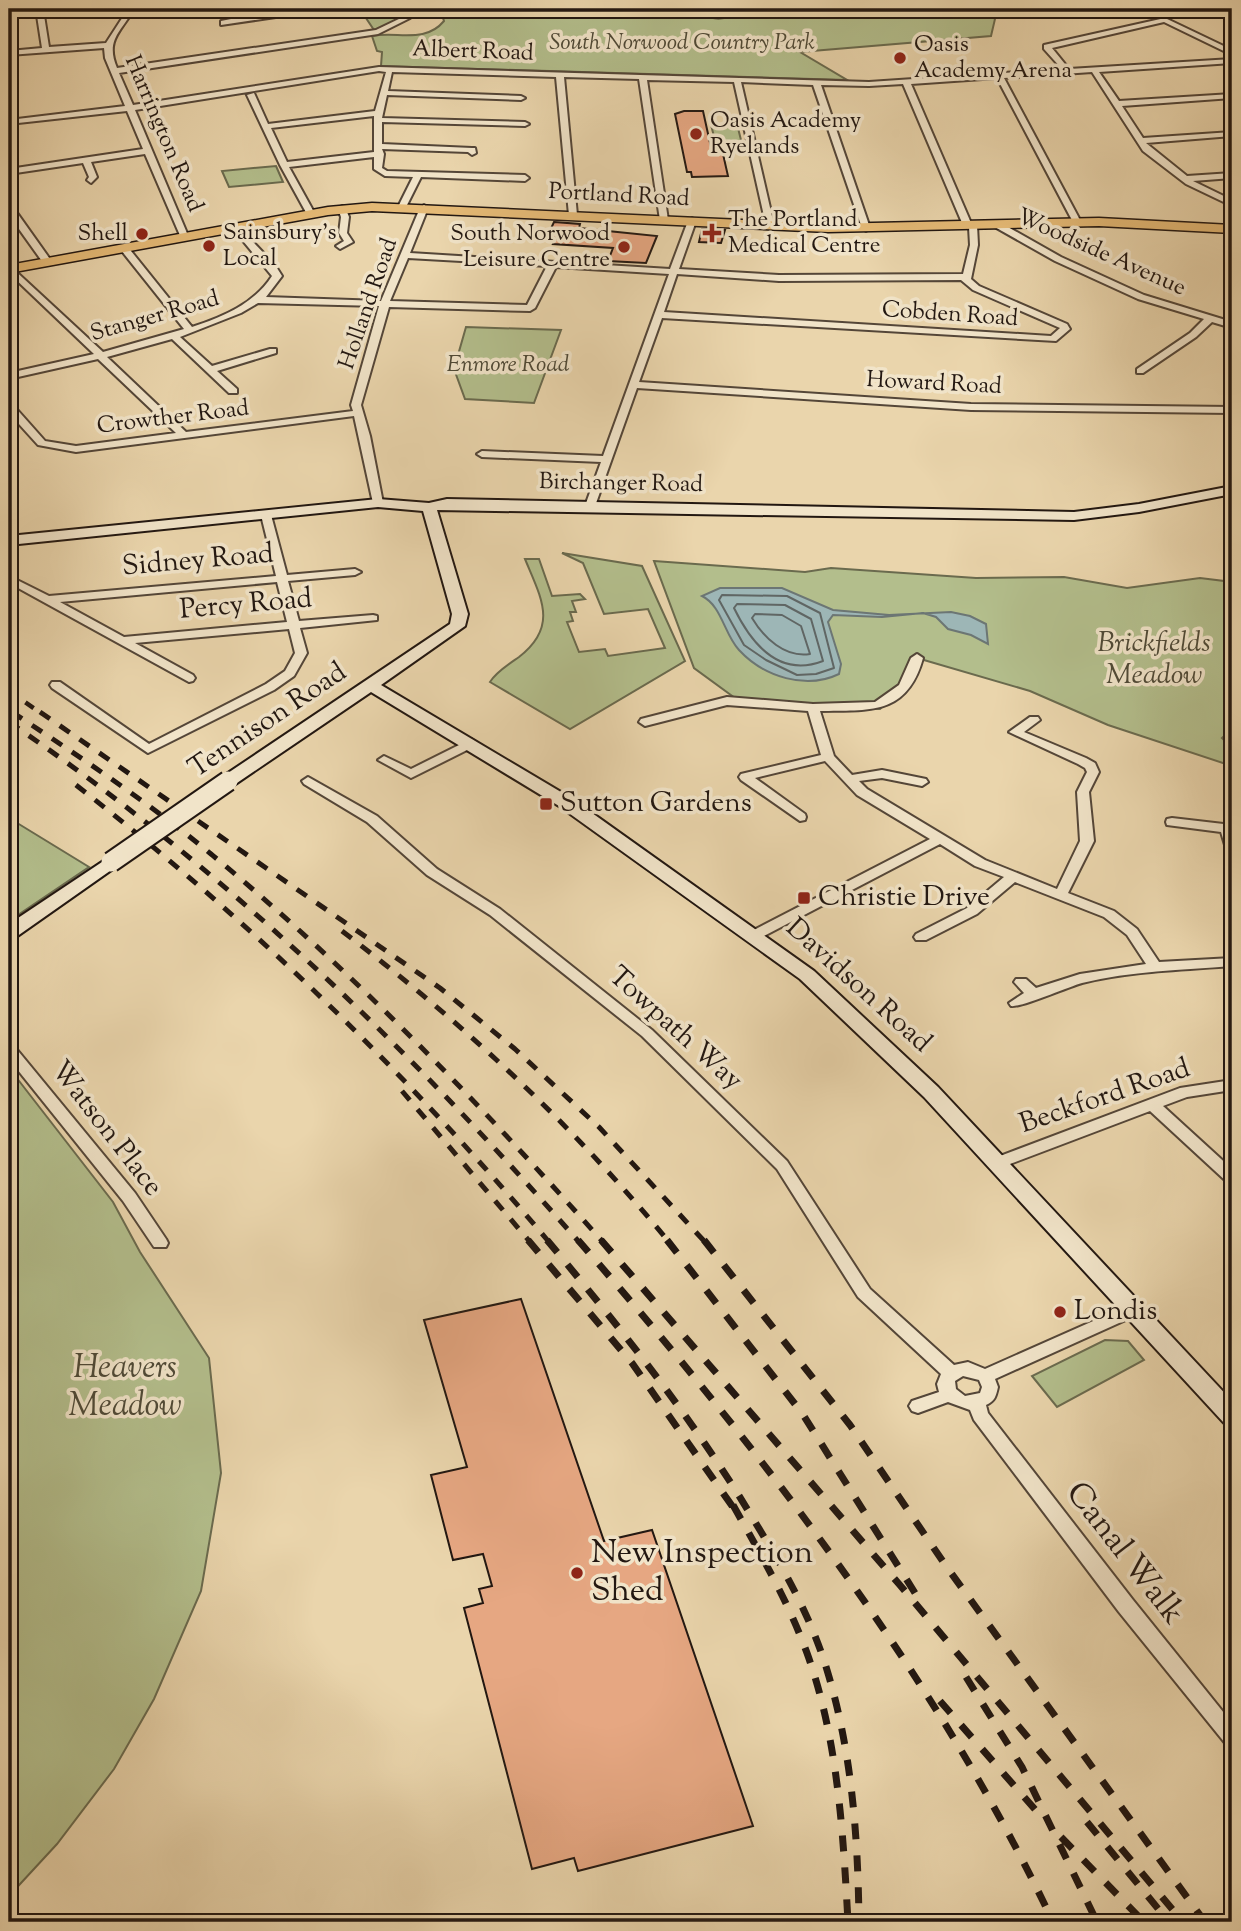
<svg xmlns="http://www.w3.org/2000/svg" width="1241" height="1931" font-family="'Sorts Mill Goudy',serif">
  <rect width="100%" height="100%" fill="#ead5ac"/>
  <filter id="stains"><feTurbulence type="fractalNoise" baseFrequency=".00286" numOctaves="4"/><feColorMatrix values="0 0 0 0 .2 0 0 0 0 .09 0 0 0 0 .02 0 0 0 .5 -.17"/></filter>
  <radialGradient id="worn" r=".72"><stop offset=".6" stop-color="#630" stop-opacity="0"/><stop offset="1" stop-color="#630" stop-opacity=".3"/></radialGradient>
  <path fill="#b3be8c" stroke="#6a6a4e" stroke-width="2" d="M360,9L399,15L400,18L397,22L374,30Z
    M440,9H689C709,17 722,26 739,9H982L995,19L991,36L800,52L847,80L381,66L382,52L377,51L372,36C397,31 425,44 444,21Z
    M737,124L742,144H716L711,125Z
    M276,166L283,182L229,187L222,171Z
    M466,327L561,330L534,403L465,399L454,369Z
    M562,553L642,566L685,661L570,729L490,682C496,672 509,664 519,657C559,626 541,598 525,559H539L552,596L580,594L585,599L572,601L576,612H570L573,621L567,622L579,652L605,649L608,656L665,648L648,609L604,614L583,563Z
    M654,561L805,572L831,568L976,578L1064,577L1127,588L1200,578L1232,582V729L1222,738L1232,748V766L1108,725L1030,691L917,658L903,689L880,709L735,698L694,668Z
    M9,818L89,867L9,921Z
    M9,1068L113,1202L140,1252L209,1358L221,1473L201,1591L154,1699L114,1769L57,1844L9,1896L12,1869H9Z
    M1105,1340L1128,1341L1144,1360L1057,1407L1032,1376Z"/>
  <path fill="#9db6b6" stroke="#6c7674" stroke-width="2" d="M720,588H782L833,610L889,615L951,612L970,616L986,624L988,644L971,635L948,629L936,617L923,613L882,617L833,615L828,622L841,664L839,674C806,690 764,677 739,650C724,634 722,606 702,596Z"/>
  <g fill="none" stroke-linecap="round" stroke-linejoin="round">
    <path stroke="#606664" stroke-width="2" d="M722,595L787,596L820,613L834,668L816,674L797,675L766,660L744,645L719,600Z
      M737,604L785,605L811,619L823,661C779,678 751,643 734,608Z
      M755,614L782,615L801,626L810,654C785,658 764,638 752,618Z"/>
  </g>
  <path fill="#e6a782" stroke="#221711" stroke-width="2" d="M684,111H703L712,152L723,154L728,176L692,177L691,172H687L675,114Z
    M554,222L580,224L579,228L657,236L646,263L608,261L613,248L553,244L556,238L547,237Z
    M702,229L725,230L721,243L699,242Z
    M521,1299L604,1541L652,1530L753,1826L578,1871L574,1858L532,1869L464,1608L483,1603L479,1589L492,1586L483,1554L453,1560L431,1475L467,1467L424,1320Z"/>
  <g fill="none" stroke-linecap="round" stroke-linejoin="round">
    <defs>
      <path id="street" d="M36,9H43L49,47L106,43L128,9H134C121,32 105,40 117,68L376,30L401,18C391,9 378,15 369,9H399L410,18L378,34L119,73L133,105L379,67L869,82L1062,69L1044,49V45L1165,18L1232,50V55L1164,22L1052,48L1069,69L1232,59V63L1099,72L1119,101L1232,94V98L1122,106L1143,138L1232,132V136L1146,143L1187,176L1232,173V178L1193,181L1232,200V206L1186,184L1143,151L1092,72L1004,78L1081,222L1077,225L1073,222L997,78L911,84L971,223L977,225L978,245L971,279L979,286L1067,324L1070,329L1056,341L662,318L639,382L971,404L1232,407V413L971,410L637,388L595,506L590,509L585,506L601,462L482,457L477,454L482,451L603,456L669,274L556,267L535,308L530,311L389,307L361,405L370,436L383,503L382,505H374L373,503L354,416L76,452L38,445L9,413V404L13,405L45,441L76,446L176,433L98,359L9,379V373L94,354L9,273L10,266L103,352L184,329L121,250V246H127L192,327C223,317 254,304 272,276L234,230L233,228L237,225L275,265L282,276L266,297L381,301L420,208L424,205L428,208L410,253L670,269L688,221L692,218L696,221L679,269L779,275L963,274L970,245L969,227L963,225L903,84L869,86L821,85L870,228L866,231L862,228L813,85L741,82L774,225L770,228L766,225L734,82L647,80L668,220L664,223L660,220L639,79L564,77L577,215L573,218L569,215L556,77L392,72L388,91L521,96L525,98L521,100L387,95L382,118L525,122L529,124L525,126L382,122V144L472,148H475L476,153L472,155L468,152L382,149L384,154L382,168L387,171L525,175L529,178L525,181L421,177L406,207L402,210L398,207L413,177L385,176L374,169V157L289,167L315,214L308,216L280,165L247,95L254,93L268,124L375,111L386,72L379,71L135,110L189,238L182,240L145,154L91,162L97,177L91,183L87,180L89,177L83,163L9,174V169L143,149L127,111L9,124V120L125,106L105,58L104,48L9,55V51L42,48ZM374,116V152L287,162L271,128ZM408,258L547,266L527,305L390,301ZM677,274L779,281L961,280L973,290L1060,328L1051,336L664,312ZM258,303L379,306L351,405L353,411L186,432L107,357L172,339L229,393H237V389L217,371L276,353V349H270L212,366L180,337L241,313Z
        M236,9C244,9 249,14 257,14C281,15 305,8 330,9L221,25V21L246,16Z
        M342,206L345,207L349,217L347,233L353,242L340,249L336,246L344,241L339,233L341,217L338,209Z
        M9,209L15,210L52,262L50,264H44L9,215Z
        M993,222H999L1061,257L1144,295L1232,322V328L1212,322L1196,337L1143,373H1137V369L1190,333L1204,319L1138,299L1055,261L993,226Z
        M266,512L271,515L287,575L355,569L361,572L355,575L288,581L299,621L373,615L377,616V620L300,628L307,653L294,676L274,690L148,753L52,688L50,685L52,682H60L149,744L266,684L285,671L295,653L289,629L135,643L193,675L195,678L193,681L189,682L9,583V576L49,596L276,576L261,515ZM277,582L287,622L124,637L60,602Z
        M917,654L923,658C907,716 869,710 820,711L834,756L852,775L882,770L926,779L928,782L922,786L882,778L859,781L867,789L985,860L1057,889L1080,841L1077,792L1087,772L1085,768L1078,764L1009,732L1030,717H1038L1040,720L1024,732L1086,758L1095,763L1099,772L1089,792L1094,841L1068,893L1114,911L1137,929L1159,962L1232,958V966C1182,970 1131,971 1082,983C1068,987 1020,1008 1011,1006L1009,1003L1024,993L1014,982L1016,979H1026L1036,988L1080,974L1146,964L1127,935L1104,917L1015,882L977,914L926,940H916L914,937L916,934L967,908L1004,877L975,866L940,844L760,938H750L748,935L750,932L930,839L857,795L825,761L755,778L805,814L806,817L805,820L800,821L741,780L739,777L741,774L821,755L808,711L727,705L645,726L639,722L641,719L727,697L813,704L875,702L899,685L911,658Z
        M471,739L477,743L475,746L411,778L378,760L384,756L411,769Z
        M308,777L377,816L437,869L500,909L652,1030L787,1161L870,1289L954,1365L968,1362L985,1369L1127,1306L1133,1304L1139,1306L1141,1310L1139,1314L995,1379L998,1387C996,1396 995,1401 986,1405L988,1413L1133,1600L1232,1723V1746L1225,1743L1119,1612L974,1420L970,1410L948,1402L918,1413L912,1411L909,1406L912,1401L939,1392L937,1384L941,1374L858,1297L777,1169L642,1036L490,915L427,875L367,822L304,784L302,781ZM963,1376L979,1380L982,1387L980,1393L965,1396L956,1389L955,1381Z
        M1172,818L1232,825V849L1225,845L1221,832L1167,825L1166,822L1167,819Z
        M9,1044L14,1046L135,1193L166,1239L168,1243L166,1247H154L123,1201L9,1059Z
        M1232,1080V1090L1187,1097L1163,1106L1232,1169V1183L1227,1182L1150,1111L1002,1167H992L989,1163L992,1159L1180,1088Z"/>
      <path id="secondary" d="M1232,486V494L1139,512L1074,520L437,510L468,614L465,626L381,685L571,798L814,971L938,1087L1232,1401V1425L1224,1423L924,1097L800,979L559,806L371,692L234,785H222L219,781L222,777L450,624L452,614L423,511L378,507L9,545V536L378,499L429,503L447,499L1074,512L1139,504Z
        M111,856L120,862L117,866L16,937L9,939V924Z"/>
      <path id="primary" d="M372,203L828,224L1099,218L1232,225V233L1099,226L828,232L372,211L328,215L9,273V265L328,207Z"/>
    </defs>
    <use href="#street" stroke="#544638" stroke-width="4"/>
    <use href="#secondary" stroke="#221711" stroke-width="4"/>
    <use href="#primary" stroke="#221711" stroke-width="3"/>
    <use href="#street" fill="#f1e4c9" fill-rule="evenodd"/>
    <use href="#secondary" fill="#f1e4c9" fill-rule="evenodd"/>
    <use href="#primary" fill="#e5ba76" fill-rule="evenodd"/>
    <path stroke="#221711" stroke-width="2" d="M1211,9L1232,19"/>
    <path stroke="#221711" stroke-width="4.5" stroke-dasharray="10 10" stroke-linecap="butt" d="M9,691L42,714
      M9,710L15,714"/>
    <path stroke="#221711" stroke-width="5" stroke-dasharray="12 12" stroke-linecap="butt" d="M12,712C80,757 148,802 211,854C353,971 481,1105 603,1242
      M40,712L440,988L515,1049L599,1127L705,1242
      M9,722C224,868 408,1047 579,1242
      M76,785C252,922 405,1071 549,1242
      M342,931C462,1022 573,1125 669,1242
      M402,1091L530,1242"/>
    <path stroke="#221711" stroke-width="7" stroke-dasharray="16 16" stroke-linecap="butt" d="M528,1240L632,1363L737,1513
      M547,1240C622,1330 695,1421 755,1522C784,1569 811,1617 827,1670C852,1752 858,1837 859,1922
      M578,1240C756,1444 938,1677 1053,1922
      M601,1240L899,1584L1183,1922
      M667,1240L802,1413L915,1593
      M704,1240L850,1425L946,1566L1205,1922
      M733,1505C760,1553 788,1601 807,1653C838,1739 843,1832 848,1922
      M966,1677L1022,1767L1097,1922
      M940,1701L1039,1814
      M1087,1822L1169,1922
      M1061,1837L1144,1922"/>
    <defs>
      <path id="secondary-bridge" d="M111,862L228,781"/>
    </defs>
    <use href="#secondary-bridge" stroke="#221711" stroke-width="23" stroke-linecap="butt"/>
    <use href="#secondary-bridge" stroke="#f1e4c9" stroke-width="19"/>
  </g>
  <g fill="#8f2418" stroke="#f1e4c9" stroke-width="2.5">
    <circle cx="900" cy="58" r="7"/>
    <circle cx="696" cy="134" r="7"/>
    <path d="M708.5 222.5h7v7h7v7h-7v7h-7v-7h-7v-7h7z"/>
    <circle cx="142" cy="234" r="7"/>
    <circle cx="209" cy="246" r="7"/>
    <circle cx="624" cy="247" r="7"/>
    <rect x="539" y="797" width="14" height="14" rx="3.5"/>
    <rect x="797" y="891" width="14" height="14" rx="3.5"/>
    <circle cx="1060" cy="1312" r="7"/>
    <circle cx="577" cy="1573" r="7"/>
  </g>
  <g text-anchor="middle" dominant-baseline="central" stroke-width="7" stroke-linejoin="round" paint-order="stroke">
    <g font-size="23" font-style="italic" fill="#4e4936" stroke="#f1e4c9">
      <text x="682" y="43">South Norwood Country Park</text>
      <text x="508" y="365">Enmore Road</text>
    </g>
    <g font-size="23" fill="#221711" stroke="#f1e4c9" text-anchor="start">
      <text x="914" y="45">Oasis<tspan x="914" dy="26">Academy Arena</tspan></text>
      <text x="710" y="121">Oasis Academy<tspan x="710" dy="26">Ryelands</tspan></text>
      <text x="728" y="220">The Portland<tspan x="728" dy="26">Medical Centre</tspan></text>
      <text x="223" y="233">Sainsbury's<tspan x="223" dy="26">Local</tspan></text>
      <text x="128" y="234" text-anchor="end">Shell</text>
      <text x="610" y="234" text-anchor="end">South Norwood<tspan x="610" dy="26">Leisure Centre</tspan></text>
    </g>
    <g font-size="23" fill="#221711" stroke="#f1e4c9">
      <text transform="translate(473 52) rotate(2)">Albert Road</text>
      <text transform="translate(163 134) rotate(67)">Harrington Road</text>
      <text transform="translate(619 196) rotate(3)">Portland Road</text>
      <text transform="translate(1101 253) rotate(24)">Woodside Avenue</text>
      <text transform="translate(369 304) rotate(-71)">Holland Road</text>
      <text transform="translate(950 315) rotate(4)">Cobden Road</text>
      <text transform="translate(155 317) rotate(-16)">Stanger Road</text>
      <text transform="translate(934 384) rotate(3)">Howard Road</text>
      <text transform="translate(173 418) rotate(-7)">Crowther Road</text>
      <text transform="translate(621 484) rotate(1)">Birchanger Road</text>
    </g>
    <g font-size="28" fill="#221711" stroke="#f1e4c9">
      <text transform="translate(198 561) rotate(-5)">Sidney Road</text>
      <text transform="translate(246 605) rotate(-5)">Percy Road</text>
      <text transform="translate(268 721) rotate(-34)">Tennison Road</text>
      <text transform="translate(858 986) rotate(42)">Davidson Road</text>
      <text transform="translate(675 1029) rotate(42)">Towpath Way</text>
      <text transform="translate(1105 1097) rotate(-19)">Beckford Road</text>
      <text transform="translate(106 1129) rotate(52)">Watson Place</text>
    </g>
    <g font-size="28" font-style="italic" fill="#4e4936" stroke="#f1e4c9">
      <text x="1154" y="644">Brickfields<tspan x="1154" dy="32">Meadow</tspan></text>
    </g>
    <g font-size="28" fill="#221711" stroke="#f1e4c9" text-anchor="start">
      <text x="560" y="804">Sutton Gardens</text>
      <text x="818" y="898">Christie Drive</text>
      <text x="1074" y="1312">Londis</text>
    </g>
    <g font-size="33" font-style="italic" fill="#4e4936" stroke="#f1e4c9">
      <text x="125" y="1369">Heavers<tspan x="125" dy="38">Meadow</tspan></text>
    </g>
    <g font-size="33" fill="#221711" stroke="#f1e4c9" text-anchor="start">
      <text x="591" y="1554">New Inspection<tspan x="591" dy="38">Shed</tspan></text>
    </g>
    <g font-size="33" fill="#221711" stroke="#f1e4c9">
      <text transform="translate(1124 1554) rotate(52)">Canal Walk</text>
    </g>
  </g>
  <rect width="1241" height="1931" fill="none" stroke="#ead5ac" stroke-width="35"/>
  <rect x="10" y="10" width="1220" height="1910" fill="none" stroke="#221711" stroke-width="3.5"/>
  <rect x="18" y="18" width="1206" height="1896" fill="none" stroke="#221711" stroke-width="2"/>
  <rect width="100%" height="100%" filter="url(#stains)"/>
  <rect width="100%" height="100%" fill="url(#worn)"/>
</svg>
